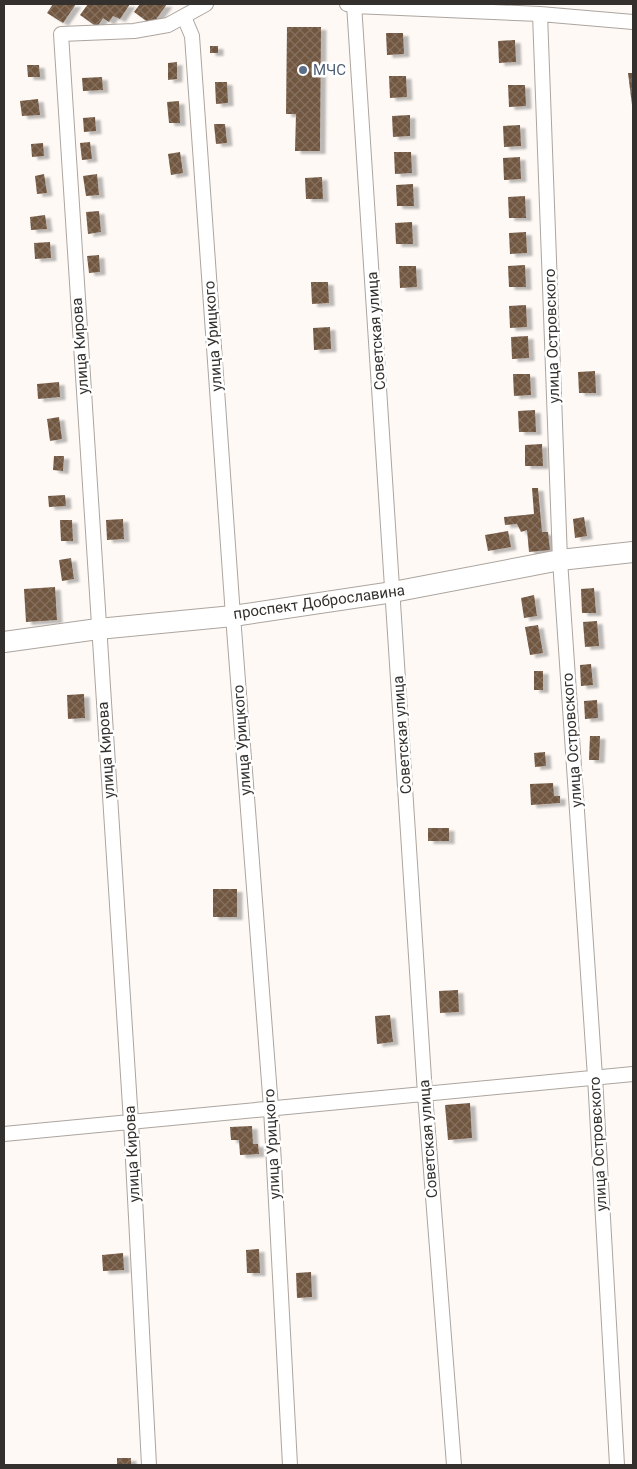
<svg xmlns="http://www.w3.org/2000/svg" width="637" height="1469" font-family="Roboto,sans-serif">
  <defs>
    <pattern id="building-cross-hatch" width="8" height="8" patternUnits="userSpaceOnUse" patternTransform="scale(1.25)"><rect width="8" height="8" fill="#715641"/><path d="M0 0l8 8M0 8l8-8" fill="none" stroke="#857161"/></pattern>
    <filter id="shadow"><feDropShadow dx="5.5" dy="3" stdDeviation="1" flood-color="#0004"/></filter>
  </defs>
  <rect width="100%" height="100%" fill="#fef9f5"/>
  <path fill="url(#building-cross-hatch)" filter="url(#shadow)" d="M53,4H76L63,23L47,13Z
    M88,4H130L120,19L113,16L109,22L103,18L97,27L80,15Z
    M140,4H167L152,25L134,12Z
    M287,27H321L320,151H295L296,114H286Z
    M386,33H403L404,54L387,55Z
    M515,40L516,62L499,63L498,41Z
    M210,46H218V53H210Z
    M177,62V79L168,80V63Z
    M27,65H39L40,77H28Z
    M628,73H633V105H632Z
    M389,76H406L407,97L390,98Z
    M102,77L103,90L83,91L82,78Z
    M215,82H227L228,103L216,104Z
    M508,85H525L526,106L509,107Z
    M38,99L40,115L22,116L20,101Z
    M179,101L180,123H169L167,102Z
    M410,115V136L393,137L392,116Z
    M95,117L96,131L84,132L83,118Z
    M214,124H225L227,143L216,144Z
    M520,125L521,146L504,147L503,126Z
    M90,142L92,159L82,160L80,143Z
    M43,143L44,156L32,157L31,144Z
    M180,152L183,173L171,175L168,154Z
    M394,152H411L412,173L395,174Z
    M520,157L521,179L504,180L503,158Z
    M44,174L47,193L37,194L35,176Z
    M97,174L99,195L86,196L83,176Z
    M322,177L323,199H306L305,178Z
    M413,184L414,206H397L396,185Z
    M525,196L526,218H509L508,197Z
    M99,211L101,232L88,234L86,212Z
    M45,215L47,229L31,230L30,217Z
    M412,222L413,244H396L395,223Z
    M526,232L527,253L510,254L509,233Z
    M50,242L51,258L35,259L34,243Z
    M99,255L100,272L89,273L87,256Z
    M525,265L526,287H509L508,266Z
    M399,266H416L417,287L400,288Z
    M311,282H328L329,303L312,304Z
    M526,305L527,327L510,328L509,306Z
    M330,327L331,349L314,350L313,328Z
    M528,336L529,358L512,359L511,337Z
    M595,371L596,393H579L578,372Z
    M513,374H530L531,395L514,396Z
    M59,382L60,397L38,399L37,384Z
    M535,410L536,432H519L518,411Z
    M59,417L62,439L50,441L47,419Z
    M542,444L543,466H525V445Z
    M54,456H64L63,471L53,470Z
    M532,488H538L542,532H548L550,550L529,552L527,530L521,532L517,524L505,525L504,517L534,514Z
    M65,495L66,506L49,507L48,496Z
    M584,517L587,536L575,538L573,519Z
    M123,519L124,539L107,540L106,520Z
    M60,520H72L73,541H61Z
    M508,531L511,547L488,551L485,535Z
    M71,558L74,579L62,581L59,560Z
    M55,587L57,620L26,622L24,589Z
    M594,588L596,613H582L581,589Z
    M534,595L537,616L524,618L521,598Z
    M597,621L599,646L585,647L583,622Z
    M538,625L543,653L530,655L525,627Z
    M591,664L593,685L581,686L580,665Z
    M534,671H543V690H534Z
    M84,694L85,718L68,719L67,695Z
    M597,700L598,718L585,719L584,701Z
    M590,736H600L599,760H589Z
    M545,752L546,766L535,767L534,753Z
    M553,783L554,796H560V803L531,805L530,784Z
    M428,828H449V841H428Z
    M213,889H237V917H213Z
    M458,990L459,1012L440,1013L439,991Z
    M390,1015L393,1042L377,1044L375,1016Z
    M470,1103L472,1138L448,1140L445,1105Z
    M252,1126L253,1144H258L259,1154L240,1155L239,1140H231L230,1127Z
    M259,1249L260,1273H247L246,1250Z
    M123,1253L124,1270L103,1271L102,1255Z
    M311,1272L312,1297L297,1298L296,1273Z
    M117,1458H131V1465H117Z"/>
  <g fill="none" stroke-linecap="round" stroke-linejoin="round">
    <defs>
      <path id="street" d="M347,4L354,6L540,14L633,22
        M354,4L425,1094L454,1465
        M540,14L560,560L595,1077L617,1465
        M184,17L192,36L233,616L271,1108L290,1465
        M4,1134L633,1074
        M149,1465L131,1122L61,34L134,31L168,25L206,4"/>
      <path id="secondary" d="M4,642L98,629L233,616L393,592L560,560L633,552"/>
    </defs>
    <use href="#street" stroke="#aca59f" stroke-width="16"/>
    <use href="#secondary" stroke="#aca59f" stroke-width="22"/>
    <use href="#street" stroke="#fff" stroke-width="14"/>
    <use href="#secondary" stroke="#fff" stroke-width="20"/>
  </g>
  <circle fill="#5c6f8a" stroke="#fff" stroke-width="2" cx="303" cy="70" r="5"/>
  <g text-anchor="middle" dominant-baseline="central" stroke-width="5" stroke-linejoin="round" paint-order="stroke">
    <g font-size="15" fill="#4e5e75" stroke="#fff" text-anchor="start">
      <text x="313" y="70">МЧС</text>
    </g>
    <g font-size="15" fill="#33302d" stroke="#fff">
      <text transform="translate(376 331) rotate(-94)">Советская улица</text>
      <text transform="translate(213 336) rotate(-94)">улица Урицкого</text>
      <text transform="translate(552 336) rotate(-92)">улица Островского</text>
      <text transform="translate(80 346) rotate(-94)">улица Кирова</text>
      <text transform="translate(319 602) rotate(-8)">проспект Доброславина</text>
      <text transform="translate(402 735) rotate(-94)">Советская улица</text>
      <text transform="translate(242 740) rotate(-94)">улица Урицкого</text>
      <text transform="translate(572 740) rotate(-94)">улица Островского</text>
      <text transform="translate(106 750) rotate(-94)">улица Кирова</text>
      <text transform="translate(428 1139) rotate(-94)">Советская улица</text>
      <text transform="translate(272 1144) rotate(-93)">улица Урицкого</text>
      <text transform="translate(598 1144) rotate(-93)">улица Островского</text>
      <text transform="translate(132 1154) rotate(-93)">улица Кирова</text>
    </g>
  </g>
  <rect width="637" height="1469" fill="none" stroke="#33302d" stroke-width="10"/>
</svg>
